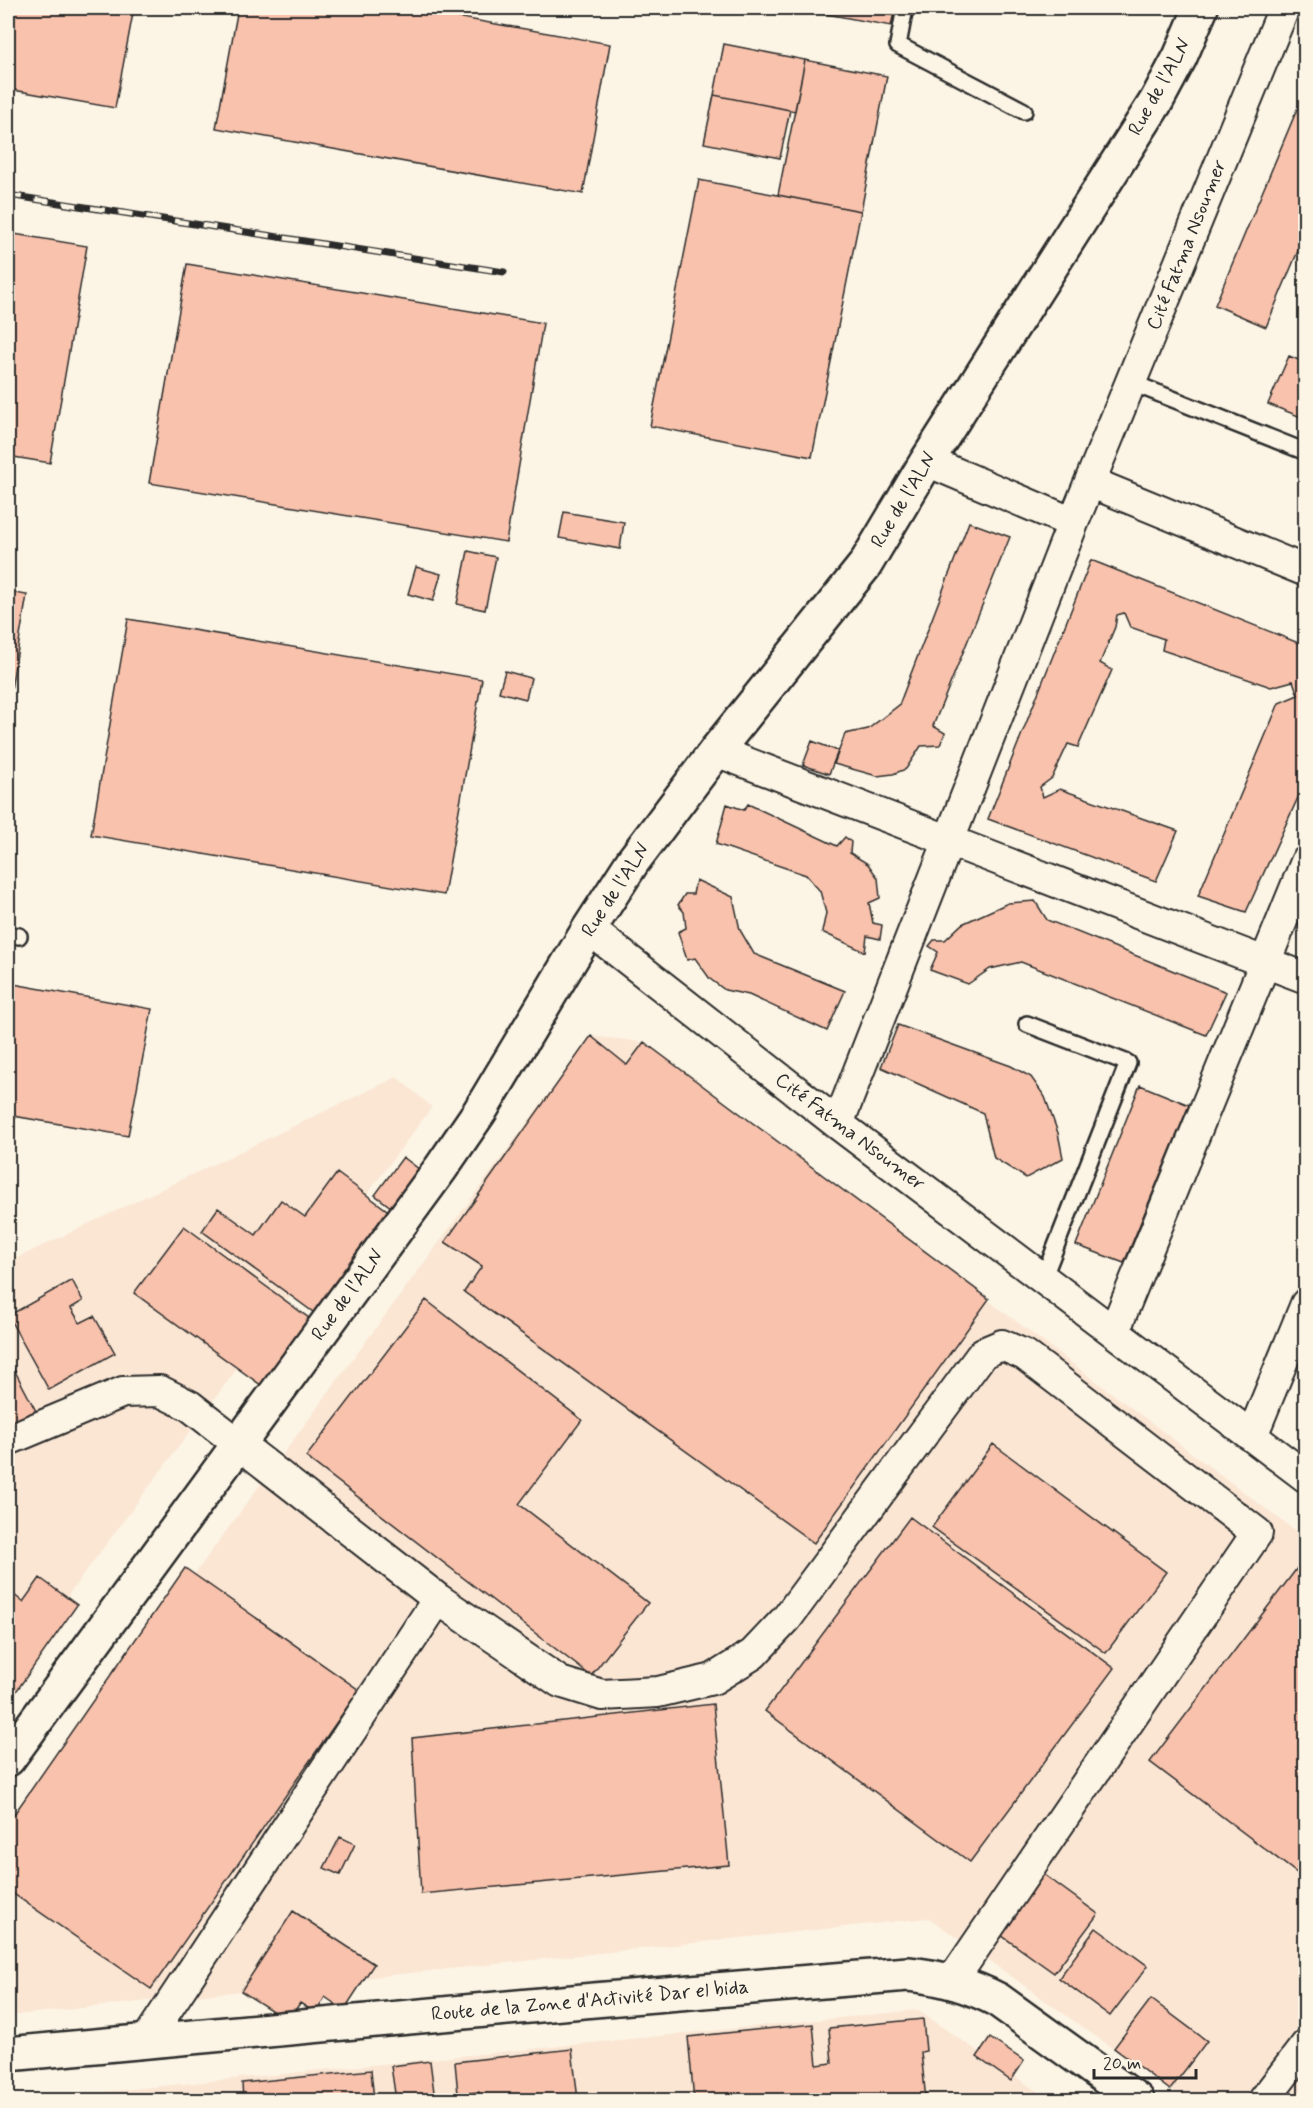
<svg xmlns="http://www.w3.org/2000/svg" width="1313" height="2108" font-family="Mynerve,sans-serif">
  <rect width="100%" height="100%" fill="#fcf5e5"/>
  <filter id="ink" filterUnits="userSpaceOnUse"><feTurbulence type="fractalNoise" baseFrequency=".0167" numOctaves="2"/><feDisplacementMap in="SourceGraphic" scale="12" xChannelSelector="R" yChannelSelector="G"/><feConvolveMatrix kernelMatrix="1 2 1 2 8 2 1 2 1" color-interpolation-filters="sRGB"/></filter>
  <g filter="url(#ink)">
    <path fill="#fbe6d4" d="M591,1036L644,1042L1305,1538V2100H1185L929,1918L8,2016V1827Z
      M397,1077L432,1107L8,1676V1262Z
      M917,2010L1050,2100H23Z"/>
    <path fill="#f8c2ac" stroke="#2b2b2b" stroke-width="1.5" d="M8,8H134L115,108L8,89Z
      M238,8H405L610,44L583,194L216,128Z
      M794,8H895L891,26Z
      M724,44L805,60L795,111L714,95Z
      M805,60L887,76L861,211L778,195Z
      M714,95L790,110L780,158L704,143Z
      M1298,107L1306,110V232L1266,327L1215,305Z
      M699,180L861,211L812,457L650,426Z
      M8,233L87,246L50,463L8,456Z
      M187,264L543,323L506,542L149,483Z
      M1289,356L1306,363V419L1268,404Z
      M564,512L624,522L620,549L559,538Z
      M969,522L1010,537L933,726L945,733L940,745L921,746L906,769L893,774L877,776L834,764L845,734L868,729L899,705Z
      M468,551L496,557L485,610L457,604Z
      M1091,560L1306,646V780L1246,912L1198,896L1279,703L1298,695L1293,681L1271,687L1162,650L1164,639L1130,627L1124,613L1117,615L1115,627L1100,663L1112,670L1078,747L1068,744L1052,778L1040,787L1043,797L1060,789L1178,831L1156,881L988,819Z
      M416,567L441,574L433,601L408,594Z
      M8,592L27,595L8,707Z
      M128,619L482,679L444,895L91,835Z
      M505,671L531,678L526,699L499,692Z
      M812,741L838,751L829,774L803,765Z
      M727,804L744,810L748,804L837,846L845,837L851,842L850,853L868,864L878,878L880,898L869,903L873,923L882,925L880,939L867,936L865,952L822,932L826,913L820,891L806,875L716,844Z
      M696,880L733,897L740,930L754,954L845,991L827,1031L749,995L725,990L710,979L695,958L687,960L678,932L686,928L684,912L678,905L685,894H693Z
      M1035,901L1047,920L1226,992L1206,1035L1021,962L990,969L968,984L930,970L938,952L929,946L934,940H945L962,924L1008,903Z
      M8,983L152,1009L128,1136L8,1115Z
      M898,1025L1011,1066L1031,1077L1045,1097L1058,1133L1063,1158L1026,1178L994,1158L983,1113L881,1067Z
      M591,1036L627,1065L644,1042L989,1299L814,1543L464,1292L482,1266L445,1242Z
      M1140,1085L1189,1105L1124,1263L1076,1245Z
      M403,1157L428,1176L400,1214L375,1195Z
      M337,1173L399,1219L324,1320L202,1231L218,1208L256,1235L281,1200L305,1217Z
      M184,1226L317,1324L269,1391L134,1293Z
      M72,1280L83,1301L71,1308L80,1323L94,1316L115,1353L49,1390L8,1316Z
      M426,1300L582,1420L519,1504L648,1603L591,1676L306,1457Z
      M8,1358L38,1415L8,1431Z
      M993,1444L1166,1572L1106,1653L932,1527Z
      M910,1517L1114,1668L970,1862L765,1711Z
      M1304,1559L1306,1560V1880L1150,1762Z
      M185,1568L359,1690L151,1989L8,1890V1823Z
      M40,1578L77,1605L8,1703V1590L23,1602Z
      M713,1704L729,1865L421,1894L412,1738Z
      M340,1837L355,1844L340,1875L324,1868Z
      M1042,1873L1098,1914L1054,1973L998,1933Z
      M293,1911L374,1964L344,2010L325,1997L316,2013L300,2003L288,2021L241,1991Z
      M1096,1928L1148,1966L1110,2016L1059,1978Z
      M1151,1999L1207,2041L1170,2090L1114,2048Z
      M923,2019L926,2051L921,2052L926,2100H694L688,2037L813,2024L817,2065L832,2063L829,2028Z
      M990,2038L1024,2061L1011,2081L977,2057Z
      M572,2049L578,2100H480L479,2092L458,2094L455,2062Z
      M430,2061L435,2100H396L391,2066Z
      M371,2070L374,2100H243L242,2083Z"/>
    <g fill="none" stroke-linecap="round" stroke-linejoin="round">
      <defs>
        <path id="lane" d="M905,8L898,45L1024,111
          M1130,382L1306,452
          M8,934L19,936
          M1027,1024L1128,1063L1043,1279"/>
        <path id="street" d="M927,461L1073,523
          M1090,482L1306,571
          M716,751L1306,978
          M589,929L838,1124L1306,1477
          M838,1124L1073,523L1284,8
          M1114,1332L1306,862
          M1252,1436L1306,1304
          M8,1440L123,1392L160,1391L190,1406L438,1599L560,1682L602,1695L658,1692L713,1679L753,1654L787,1618L983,1353L1002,1345L1025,1355L1257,1533L952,1981
          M146,2041L438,1599
          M1264,2100L1306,2045"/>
        <path id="secondary" d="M8,1759L441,1168L480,1111L589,929L633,861L716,751L865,565L927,461L1157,100L1180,57L1201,8
          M8,2054L594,2000L908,1974C941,1977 969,1985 998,2000L1137,2100"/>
      </defs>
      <use href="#lane" stroke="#2b2b2b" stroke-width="20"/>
      <use href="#street" stroke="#2b2b2b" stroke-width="34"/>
      <use href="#secondary" stroke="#2b2b2b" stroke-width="38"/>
      <use href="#lane" stroke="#fcf5e5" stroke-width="15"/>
      <use href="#street" stroke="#fcf5e5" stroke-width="30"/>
      <use href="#secondary" stroke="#fcf5e5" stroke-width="33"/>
      <defs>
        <path id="rail" d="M8,195L504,272"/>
      </defs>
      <use href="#rail" stroke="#2b2b2b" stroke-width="7"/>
      <use href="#rail" stroke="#fcf5e5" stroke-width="4.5" stroke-dasharray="14" stroke-linecap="butt"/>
    </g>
  </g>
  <g text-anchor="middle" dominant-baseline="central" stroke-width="6" stroke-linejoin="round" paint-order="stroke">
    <g font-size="20" fill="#2b2b2b" stroke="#fcf5e5">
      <text transform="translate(1160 87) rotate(-61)">Rue de l'ALN</text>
      <text transform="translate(1187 245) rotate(-68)">Cité Fatma Nsoumer</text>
      <text transform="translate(904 500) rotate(-59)">Rue de l'ALN</text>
      <text transform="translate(616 890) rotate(-57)">Rue de l'ALN</text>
      <text transform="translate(850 1132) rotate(37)">Cité Fatma Nsoumer</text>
      <text transform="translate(348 1295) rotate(-54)">Rue de l'ALN</text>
      <text transform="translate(590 2001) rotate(-5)">Route de la Zone d'Activité Dar el bida</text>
    </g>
  </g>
  <rect width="1313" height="2108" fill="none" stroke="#fcf5e5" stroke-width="30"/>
  <rect x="15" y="15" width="1283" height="2078" fill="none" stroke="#2b2b2b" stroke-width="2" filter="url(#ink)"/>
  <path d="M1094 2069v9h102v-9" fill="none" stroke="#2b2b2b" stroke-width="3"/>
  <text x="1103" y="2069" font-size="18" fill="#2b2b2b" stroke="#fcf5e5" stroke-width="4.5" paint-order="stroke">20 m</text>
</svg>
